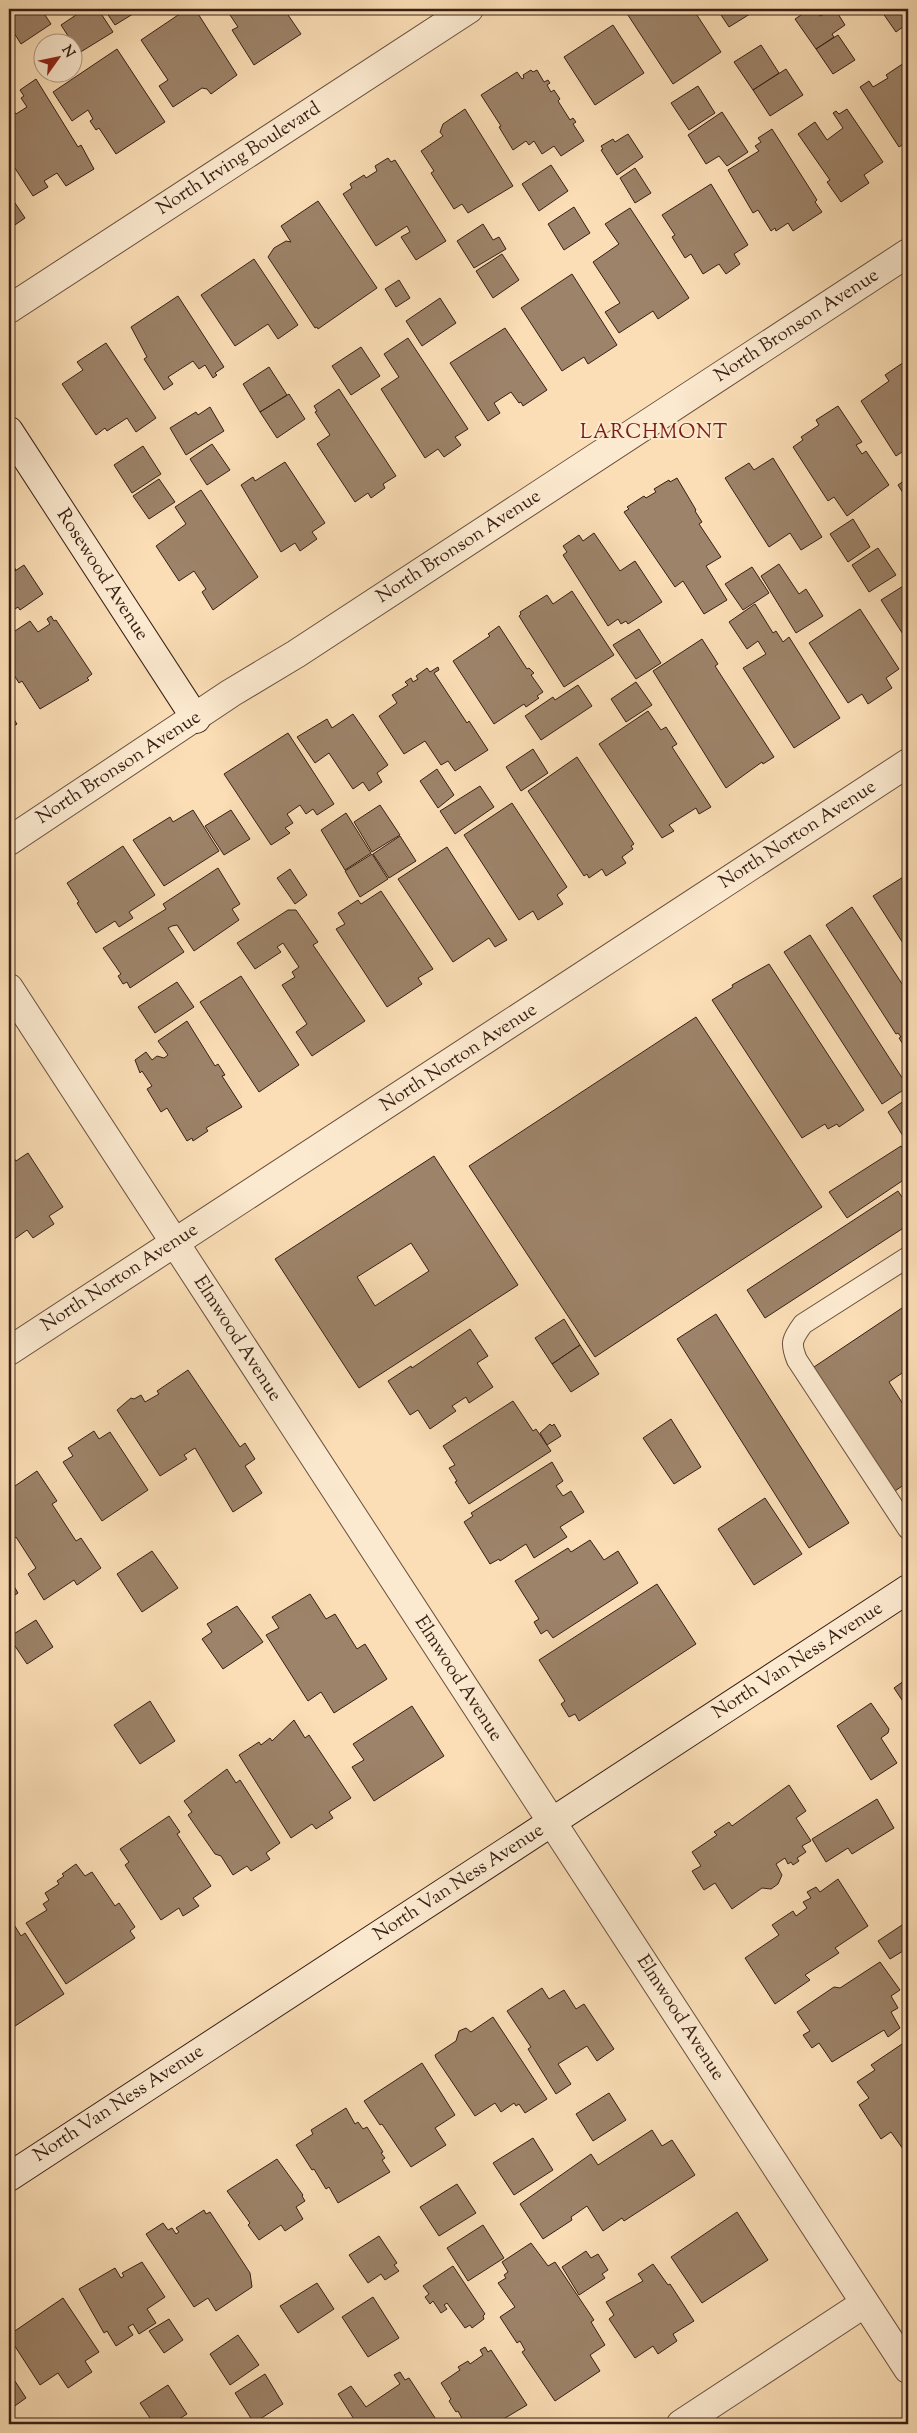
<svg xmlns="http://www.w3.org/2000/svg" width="917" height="2433" font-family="'Sorts Mill Goudy',serif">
  <rect width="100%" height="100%" fill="#fbdeb6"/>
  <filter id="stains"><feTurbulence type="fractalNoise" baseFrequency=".004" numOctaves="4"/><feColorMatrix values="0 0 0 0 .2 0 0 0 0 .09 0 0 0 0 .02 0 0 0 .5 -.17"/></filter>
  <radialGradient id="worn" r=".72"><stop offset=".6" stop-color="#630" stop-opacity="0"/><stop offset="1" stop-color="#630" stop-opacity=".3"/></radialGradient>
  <path fill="#9d8369" stroke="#382015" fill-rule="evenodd" d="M12,9H41L51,24L21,44L9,25V11Z
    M85,9H98L113,32L79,53L61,25Z
    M104,9H141L115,25Z
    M187,9H195L237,75L211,94L207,89L202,88L173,107L159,86L168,80L141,40Z
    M226,9H284L301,34L254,65L232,30L238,27Z
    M624,9H693L721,52L673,84Z
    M717,9H768L761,13L758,9L729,27Z
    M810,9H816L820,16L835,9L845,25L832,34L834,37L816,49L795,19Z
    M880,9H906L908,23L896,32Z
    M613,25L644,73L595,105L564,57Z
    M838,35L855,60L833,74L816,49Z
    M761,45L779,73L753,90L734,62Z
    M117,49L165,122L116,154L99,128L96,130L90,121L93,119L88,110L72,121L53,92Z
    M904,63L908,70V141L899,147L860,87L869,81L873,87L888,78L886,75Z
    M786,69L803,95L770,116L753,90Z
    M531,70L533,72L537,70L544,82L548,80L550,83L547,85L551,92L554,90L560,99L558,101L570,120L573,118L576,122L573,124L584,141L561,156L554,146L542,154L534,141L529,145L526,141L513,150L499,127L501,126L481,95L517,72L522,79L524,78L523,75Z
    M36,79L78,147L81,145L94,169L66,186L57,173L44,181L48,187L33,196L9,159V113L13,110L16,114L27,107L21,98L24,96L20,90Z
    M698,86L715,113L689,130L671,103Z
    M465,109L513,186L468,213L462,204L454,209L431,173L434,171L421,151L443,136L440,132L443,124Z
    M847,109L883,162L864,175L869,183L841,202L827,182L830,180L798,134L815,122L827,140L843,128L833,113L836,111L839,114Z
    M722,112L748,152L727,166L719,156L706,164L688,135Z
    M772,129L817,200L815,202L822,212L793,231L788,223L776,231L775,228L771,231L758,210L753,213L728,170L759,151L755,146L761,142L758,138Z
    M628,134L643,157L617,175L601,150L603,149L601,146L613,139L615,142Z
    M388,158L391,162L395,160L446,241L416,260L401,237L410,232L407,226L376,246L343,194L352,188L350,184L364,175L366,178L377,171L375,166Z
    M551,165L568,191L539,211L522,184Z
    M635,168L651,193L635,203L620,178Z
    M711,184L748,245L734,254L740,264L726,274L719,264L703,274L691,254L685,258L672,237L675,235L662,215Z
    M9,194L25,218L9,229Z
    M318,201L377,288L318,329L317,327L315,328L268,257L274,248L286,241L291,242L281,226Z
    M574,207L590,233L564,250L548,224Z
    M630,208L689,298L658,319L653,311L619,333L605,312L620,303L593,262L619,244L605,224Z
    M483,224L493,240L499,237L506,249L474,268L457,241Z
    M502,254L519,280L493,298L476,271Z
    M254,259L298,325L278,339L268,324L235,346L201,295Z
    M572,274L617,345L588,364L584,357L562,371L521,308Z
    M399,280L410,298L396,307L385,289Z
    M178,296L224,367L215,373L217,375L213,378L205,365L199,369L193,361L168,377L173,384L164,390L144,359L147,357L131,327Z
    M440,298L456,323L422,346L406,321Z
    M505,328L547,390L523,406L521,402L519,403L511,392L494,403L500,413L488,421L450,363Z
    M408,338L468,429L455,437L461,445L444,457L438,449L425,458L381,389L399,377L384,354Z
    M106,343L156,418L136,432L127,418L107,431L105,428L96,435L62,384L83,370L77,362Z
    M361,347L380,376L351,395L332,366Z
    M907,360L908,448L896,456L861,401L889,381L885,375Z
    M269,367L287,395L260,412L243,384Z
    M339,389L396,476L383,484L385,488L371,498L368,493L355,502L317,444L330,435L315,412L317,411L314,406Z
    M289,394L305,419L277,438L260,412Z
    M838,406L862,442L856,445L862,454L866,451L889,485L847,516L834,497L828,501L793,447L803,440L801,437L819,425L816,420Z
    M210,407L224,431L186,455L170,428L196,412L198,415Z
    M212,444L230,470L207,485L190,459Z
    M143,446L161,474L132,493L114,465Z
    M773,458L822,537L801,550L790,533L769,547L725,478L749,463L754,470Z
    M285,462L325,523L312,532L317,539L300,551L295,543L281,552L241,485L253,477L255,481Z
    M677,478L696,510L695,511L702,522L699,524L721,557L706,566L727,600L704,614L683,581L675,587L624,512L629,509L627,507L644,496L646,498L656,492L654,489L669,480L670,482Z
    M908,478V501L898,485Z
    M159,479L175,502L149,519L133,496Z
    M201,490L258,577L213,610L202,592L206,589L194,571L179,581L156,546L186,524L175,507Z
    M853,519L870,547L848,562L830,534Z
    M594,533L620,571L635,561L662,602L628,624L626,621L621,624L618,619L608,626L563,555L567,552L563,546L579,535L583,541Z
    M878,548L896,575L869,592L852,565Z
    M9,559L16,570L9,575Z
    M779,564L799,594L806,589L823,616L796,633L761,576Z
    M24,565L43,594L20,610L18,607L9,613V575Z
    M752,567L769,593L743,610L725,584Z
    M908,583V642L881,600Z
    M572,591L614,655L564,687L519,616L521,614L520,612L547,595L553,604Z
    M755,604L773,633L776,631L783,642L789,637L840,718L794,748L743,668L766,654L758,641L747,649L729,622Z
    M860,609L899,669L886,678L892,688L868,704L862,694L848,703L809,643Z
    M51,616L54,621L56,620L92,674L87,678L89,680L40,709L22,681L19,683L9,667V635L30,621L38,632L50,624L47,619Z
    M499,626L527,669L529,668L534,673L531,675L543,692L537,696L539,698L526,707L524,704L494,724L453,661L490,636L488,634Z
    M639,629L661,663L636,679L613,645Z
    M702,639L718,664L715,666L774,757L763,764L762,762L726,788L653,671Z
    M438,667L439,670L434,673L467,723L469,721L488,750L455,771L448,761L441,765L425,741L404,754L379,716L397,703L392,695L408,685L405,682L411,678L413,682L418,679L416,676L427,668L430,672Z
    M636,682L652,705L626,722L611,699Z
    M578,685L592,706L541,740L525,716L553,697L555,700Z
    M648,711L661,730L666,727L677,744L672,747L711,807L699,814L696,808L669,825L674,831L662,838L599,744Z
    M9,712L17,724L9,729Z
    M353,714L388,765L377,773L382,782L369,791L363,782L353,789L329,753L315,763L297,737L327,719L332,728Z
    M288,733L334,804L317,815L313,809L306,814L300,805L287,814L293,823L285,828L290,833L271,845L224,774Z
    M533,749L548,773L521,791L506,767Z
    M577,757L634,844L631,846L633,849L622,857L626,863L606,876L602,869L589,878L587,874L584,876L528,791Z
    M437,769L454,795L438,808L420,781Z
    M480,786L494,807L455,834L440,811Z
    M512,803L567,887L557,895L563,904L538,920L533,911L519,920L464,835Z
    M380,805L400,835L372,852L354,822Z
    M193,810L219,851L164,886L133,840L170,817L173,822Z
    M231,810L250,839L224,855L205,826Z
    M346,813L371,853L345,870L321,830Z
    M400,836L416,861L389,878L373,854Z
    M123,846L155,895L129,912L133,918L119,927L115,921L96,933L77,903L79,902L67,883Z
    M447,847L507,940L495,947L489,938L453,962L398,879Z
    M372,854L388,879L360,897L345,871Z
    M218,868L240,904L232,909L239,920L194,951L177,925L172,926L168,928L184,952L130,988L127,982L123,984L118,976L121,974L103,948L166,909L163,904Z
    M290,869L307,895L295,904L277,878Z
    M908,874V951L873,896Z
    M381,891L433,969L418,978L422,984L387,1007L336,929L345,924L338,913L358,900L361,904Z
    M852,907L908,993V1052L899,1038L901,1037L898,1033L896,1034L826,925Z
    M288,910H296L318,942L313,945L365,1021L312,1056L296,1032L307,1024L282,985L295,977L292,972L299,967L283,943L277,947L281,952L255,969L237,943Z
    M810,935L908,1087L882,1104L784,952Z
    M769,964L864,1110L839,1127L837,1124L828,1129L825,1124L802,1138L712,1000L733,987L732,985Z
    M241,976L299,1065L259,1092L200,1002Z
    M177,982L194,1007L155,1033L138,1007Z
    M696,1017L822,1207L595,1357L469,1166Z
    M187,1021L215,1066L218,1064L225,1075L222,1076L242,1107L206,1128L208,1131L193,1141L192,1138L187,1141L167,1108L161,1112L147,1089L152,1086L142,1071L140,1073L135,1060L146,1052L152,1060L157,1056L164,1058L168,1055L158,1041Z
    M908,1098V1144L888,1112Z
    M901,1146L908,1157V1177L847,1218L829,1192Z
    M9,1151L16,1161L28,1153L63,1207L49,1216L54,1224L33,1238L27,1230L13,1240L9,1233Z
    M434,1156L518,1285L359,1388L275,1259ZM411,1243L429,1271L375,1306L357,1277Z
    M898,1191L908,1206V1225L765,1318L747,1290Z
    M908,1304V1369L889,1382L908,1412V1482L892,1493L811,1369Z
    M716,1314L849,1523L809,1548L677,1339Z
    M564,1319L580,1345L552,1364L535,1338Z
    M470,1329L488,1356L477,1363L493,1387L469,1403L466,1397L452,1406L456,1411L430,1429L418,1410L410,1415L388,1381L411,1366L412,1368Z
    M580,1345L599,1374L571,1392L552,1364Z
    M188,1370L240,1447L245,1443L255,1459L245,1466L262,1493L233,1512L195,1448L184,1455L187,1459L160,1476L117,1410L131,1398L134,1399L141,1395L145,1402L159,1394L157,1391Z
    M513,1401L533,1431L536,1429L551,1451L469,1504L455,1482L457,1481L449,1468L455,1465L443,1446Z
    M671,1419L701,1467L674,1484L643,1438Z
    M550,1424L552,1426L554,1424L561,1436L547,1445L540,1433Z
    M94,1431L99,1439L110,1432L148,1490L102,1521L63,1462L73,1456L68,1448Z
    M552,1462L563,1481L556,1486L563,1496L571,1491L584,1512L560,1527L567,1537L534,1558L526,1544L500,1561L499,1559L490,1564L464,1522L473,1516L471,1513Z
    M37,1471L57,1501L52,1504L76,1541L81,1538L101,1568L77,1585L74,1580L44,1600L28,1574L36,1568L16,1537L9,1542V1490Z
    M765,1498L802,1554L754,1585L718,1529Z
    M590,1540L604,1560L618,1551L638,1583L553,1638L547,1630L541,1634L534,1622L539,1619L515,1581L568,1548L571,1552Z
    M152,1551L178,1588L142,1612L117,1574Z
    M9,1578L18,1593L9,1599Z
    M657,1584L696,1644L579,1721L575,1714L569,1717L561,1704L565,1701L539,1660Z
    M310,1594L326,1619L335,1614L357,1649L365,1644L387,1679L334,1713L321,1692L308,1701L266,1635L279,1628L272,1617Z
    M237,1606L263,1642L223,1669L202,1639L212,1632L207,1624Z
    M36,1620L53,1647L27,1664L9,1637Z
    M908,1678V1709L894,1688Z
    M150,1701L175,1741L140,1764L114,1725Z
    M871,1703L889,1729L888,1733L881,1738L897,1763L871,1780L837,1726Z
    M412,1706L444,1756L374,1801L352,1767L364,1760L353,1744Z
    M294,1720L305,1738L309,1735L351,1798L329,1812L333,1818L316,1829L312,1824L291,1838L239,1755L259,1742L261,1745L270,1738L272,1741Z
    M227,1769L236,1783L240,1780L280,1843L266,1853L270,1859L251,1871L247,1866L233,1875L221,1856L215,1854L188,1815L192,1812L184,1801Z
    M789,1785L806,1811L796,1818L811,1841L802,1846L806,1852L797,1858L799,1861L793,1865L791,1862L788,1864L785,1858L776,1864L782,1875L778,1884L771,1889L762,1888L732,1909L715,1883L704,1890L692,1871L701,1866L692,1852L717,1835L714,1832L729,1822L732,1826Z
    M877,1799L894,1828L852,1854L848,1848L826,1862L812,1839Z
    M169,1816L180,1832L177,1834L211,1886L193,1898L199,1906L183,1916L179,1908L161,1920L125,1865L129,1862L120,1849Z
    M76,1864L85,1876L92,1872L115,1906L119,1903L135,1927L130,1931L135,1938L66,1984L26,1923L47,1910L43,1904L49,1900L45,1893L59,1884L57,1881L64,1876L62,1874Z
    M838,1879L868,1926L835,1948L839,1953L805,1975L810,1980L775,2004L745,1958L779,1935L772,1925L793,1911L796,1916L807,1908L803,1902L811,1898L807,1892L816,1887L820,1892Z
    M908,1921V1948L890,1959L878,1941Z
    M13,1923L21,1936L25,1933L64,1994L9,2030V1925Z
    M880,1962L900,1990L891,1996L898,2008L891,2012L900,2028L888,2037L884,2030L832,2062L819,2043L812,2048L803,2035L810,2031L797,2012L834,1987L840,1988Z
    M542,1988L549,1999L564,1990L576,2009L584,2004L614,2049L597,2061L587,2046L558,2064L571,2084L556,2094L528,2049L531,2047L507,2011Z
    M493,2017L547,2099L525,2113L519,2104L516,2106L514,2103L501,2112L495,2103L475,2116L436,2058L435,2055L456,2041L459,2031L466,2028L471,2032Z
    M908,2040V2145L903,2149L891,2132L881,2139L859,2105L869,2098L857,2082L875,2070L871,2065Z
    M422,2063L455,2115L435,2128L446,2145L411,2167L382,2124L380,2125L364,2101Z
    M609,2093L626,2120L593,2141L576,2114Z
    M346,2108L355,2124L358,2122L363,2129L367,2127L383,2152L381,2153L385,2158L382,2160L390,2172L338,2203L329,2187L326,2189L314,2169L312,2170L296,2145L313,2134L311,2130Z
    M652,2130L662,2146L672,2140L695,2175L624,2221L622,2218L603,2231L587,2206L571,2217L572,2220L543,2239L520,2204L591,2154L598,2165Z
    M533,2138L553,2170L514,2195L493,2163Z
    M277,2159L303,2195L302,2196L305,2201L296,2207L303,2219L285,2231L281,2225L259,2240L248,2225L250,2223L227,2191Z
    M457,2184L476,2213L439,2236L420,2207Z
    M204,2210L206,2214L210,2212L250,2273L252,2287L216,2311L208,2298L194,2307L146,2234L163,2223L168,2230L172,2228L176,2234L179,2232L176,2228Z
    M737,2212L768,2260L702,2303L671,2257Z
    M483,2225L504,2258L468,2281L447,2248Z
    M379,2236L397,2263L394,2265L399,2271L385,2280L381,2274L368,2283L349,2255Z
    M531,2243L548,2266L555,2262L594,2320L591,2322L605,2345L590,2355L600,2371L555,2401L522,2352L525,2350L520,2341L517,2343L500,2317L515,2307L498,2283L506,2278L504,2275L508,2272L502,2262Z
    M586,2251L591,2258L598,2254L608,2270L602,2274L605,2278L579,2295L562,2267Z
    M142,2262L165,2297L147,2309L156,2323L139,2334L133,2324L128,2327L133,2335L116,2346L107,2331L104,2333L79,2289L115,2268L121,2278L124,2276L122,2273Z
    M653,2264L668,2285L670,2284L694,2321L673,2334L677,2341L658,2354L653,2346L635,2358L609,2319L614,2315L606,2302L643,2281L638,2274Z
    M453,2266L485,2314L483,2316L484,2319L472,2328L470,2325L465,2328L447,2303L444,2305L447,2309L441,2313L433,2301L430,2304L425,2297L429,2294L423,2286Z
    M317,2283L334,2309L298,2333L280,2306Z
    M373,2297L399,2338L368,2357L342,2317Z
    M63,2298L99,2352L85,2361L92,2372L68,2388L58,2373L40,2385L9,2337V2335Z
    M169,2319L183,2340L164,2353L149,2331Z
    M238,2335L259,2365L230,2385L210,2354Z
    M485,2347L488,2352L491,2350L527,2405L495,2424H465L458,2411L456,2412L449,2401L451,2399L441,2383L460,2370L458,2367L468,2361L470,2364L483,2355L480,2350Z
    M9,2372L26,2398L9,2410Z
    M400,2372L405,2380L409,2378L439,2424H357L338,2394L351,2386L366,2407L400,2384L394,2375Z
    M265,2374L283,2404L254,2423L235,2393Z
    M168,2385L187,2414L171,2424H154L140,2403Z"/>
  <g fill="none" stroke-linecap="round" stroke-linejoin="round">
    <defs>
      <path id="lane" d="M908,1257L803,1324C792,1339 790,1343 797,1360L908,1529"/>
      <path id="street" d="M9,309L469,9
        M9,841L231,693L296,654L908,253
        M9,988L908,2369
        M9,1351L908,763
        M681,2424L865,2303"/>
      <path id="secondary" d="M9,431L196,719
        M9,2177L908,1589"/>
    </defs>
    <use href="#lane" stroke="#69503d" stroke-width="22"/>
    <use href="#street" stroke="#69503d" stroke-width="30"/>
    <use href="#secondary" stroke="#382015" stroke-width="30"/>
    <use href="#lane" stroke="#fcead0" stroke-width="20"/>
    <use href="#street" stroke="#fcead0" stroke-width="28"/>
    <use href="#secondary" stroke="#fcead0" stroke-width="28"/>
  </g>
  <g text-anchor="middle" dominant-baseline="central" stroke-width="4" stroke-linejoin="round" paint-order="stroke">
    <g font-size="19" fill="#382015" stroke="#fcead0">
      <text transform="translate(239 159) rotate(-33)">North Irving Boulevard</text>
      <text transform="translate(797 326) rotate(-33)">North Bronson Avenue</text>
      <text transform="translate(459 547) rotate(-33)">North Bronson Avenue</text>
      <text transform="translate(102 575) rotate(57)">Rosewood Avenue</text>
      <text transform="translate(119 768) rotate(-33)">North Bronson Avenue</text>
      <text transform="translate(798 835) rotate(-33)">North Norton Avenue</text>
      <text transform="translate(459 1058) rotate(-33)">North Norton Avenue</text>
      <text transform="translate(120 1278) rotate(-33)">North Norton Avenue</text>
      <text transform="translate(237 1339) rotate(57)">Elmwood Avenue</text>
      <text transform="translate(798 1661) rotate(-33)">North Van Ness Avenue</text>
      <text transform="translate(458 1679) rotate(57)">Elmwood Avenue</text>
      <text transform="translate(459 1883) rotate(-33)">North Van Ness Avenue</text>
      <text transform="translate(680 2018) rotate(57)">Elmwood Avenue</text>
      <text transform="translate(119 2104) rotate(-33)">North Van Ness Avenue</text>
    </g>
    <g font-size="20" letter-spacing="1" fill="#7a1f14" stroke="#fcead0">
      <text x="654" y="433">LARCHMONT</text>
    </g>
  </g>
  <rect width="917" height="2433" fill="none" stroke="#fbdeb6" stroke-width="30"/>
  <rect x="10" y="10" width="897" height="2413" fill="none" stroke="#382015" stroke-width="2.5"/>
  <rect x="15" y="15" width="887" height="2403" fill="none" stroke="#382015"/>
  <g transform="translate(58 58) rotate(57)"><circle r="24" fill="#fcead0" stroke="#ae9985"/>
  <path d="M0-4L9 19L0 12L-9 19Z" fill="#8f2418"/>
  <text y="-8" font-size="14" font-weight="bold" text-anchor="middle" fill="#382015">N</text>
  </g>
  <rect width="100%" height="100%" filter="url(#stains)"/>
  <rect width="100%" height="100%" fill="url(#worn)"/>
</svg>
